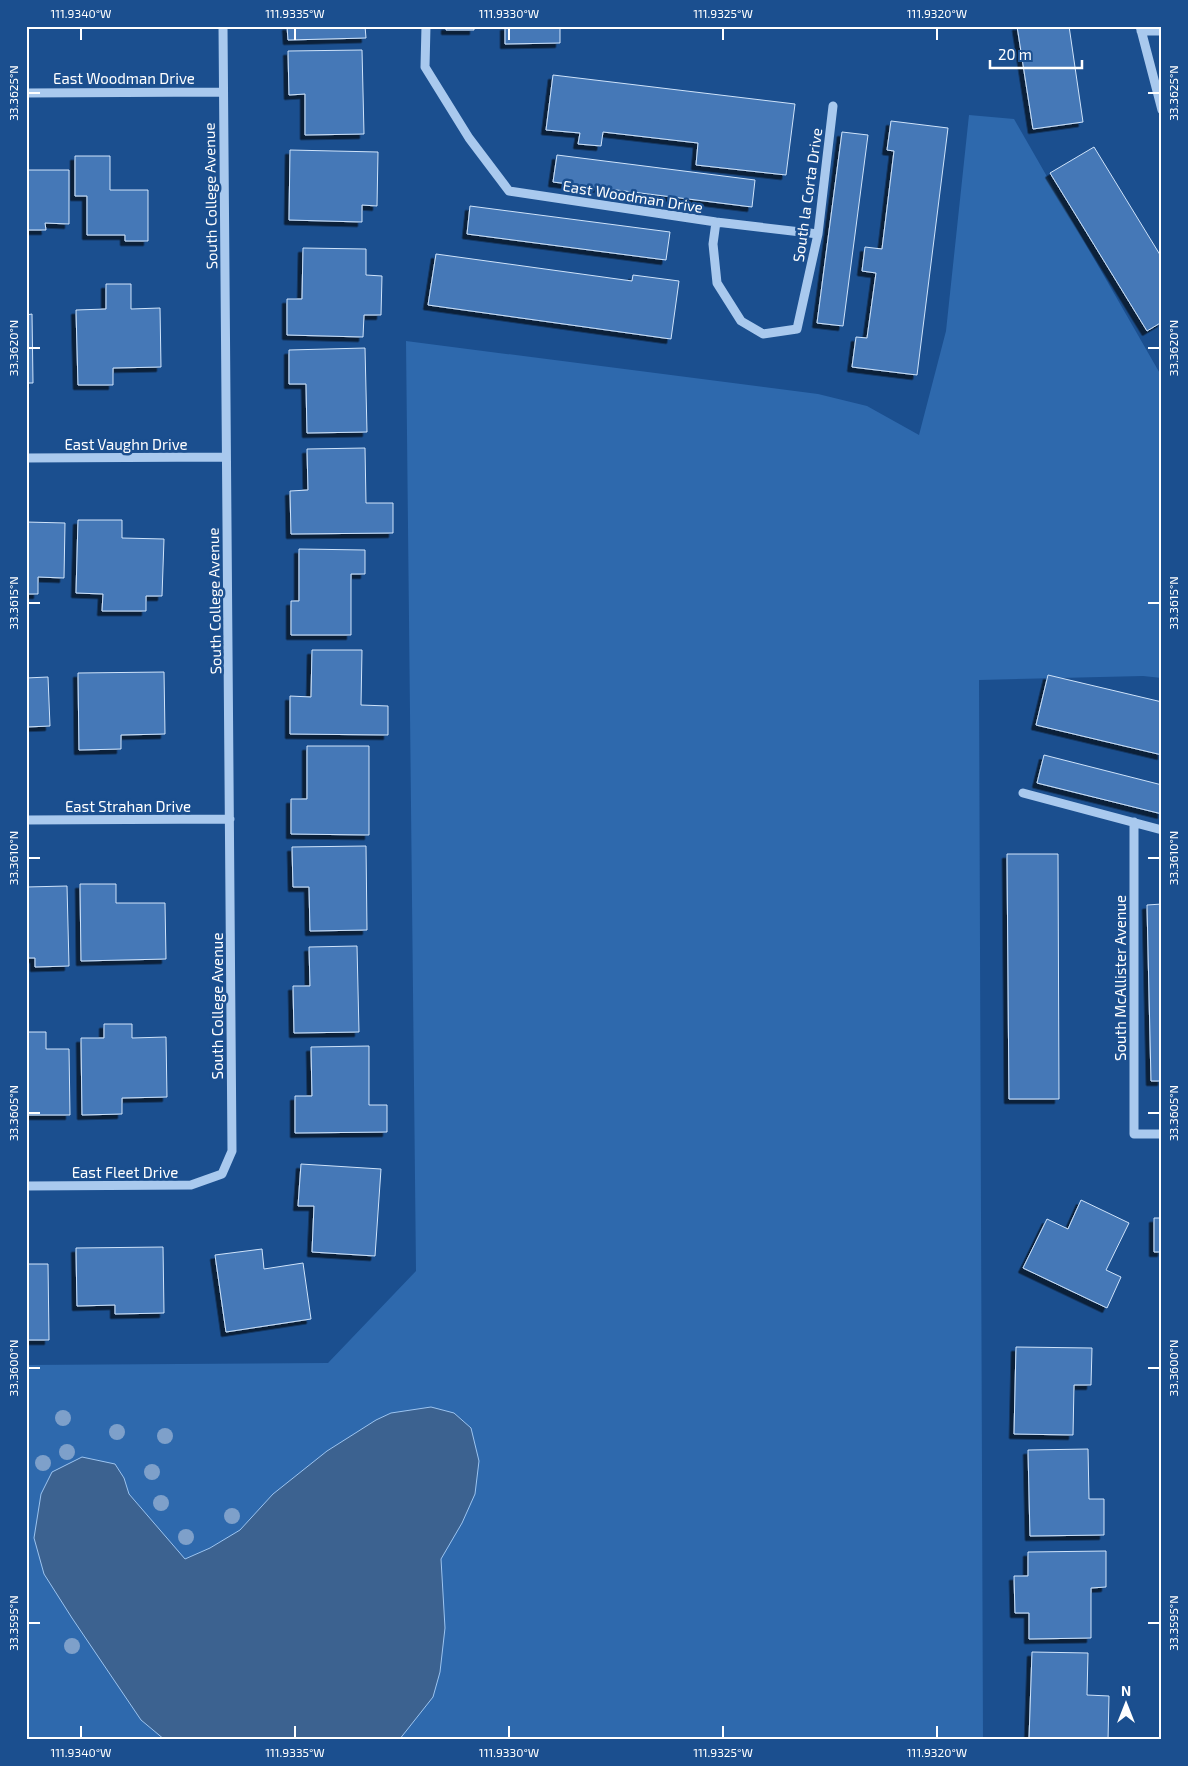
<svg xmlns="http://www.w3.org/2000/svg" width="1188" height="1766" font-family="'Exo 2',sans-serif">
  <defs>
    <filter id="shadow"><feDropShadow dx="-4.5" dy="4.5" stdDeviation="0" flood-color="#0009"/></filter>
  </defs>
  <rect width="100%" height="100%" fill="#1b4f8f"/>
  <path fill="#2e69ad" d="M969,115L1014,119L1162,377V678L1143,676L979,680L983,1740H26V1365L328,1363L416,1271L406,341L818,394L867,406L919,435L946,331Z"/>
  <path fill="#3c6290" stroke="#9cc4f0" d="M431,1407L454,1413L471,1428L479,1461L475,1494L462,1523L441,1559L445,1628L440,1672L433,1697L399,1740H165L141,1720L72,1618L44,1574L34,1538L41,1494L52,1472L82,1457L115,1464L124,1478L129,1494L185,1559L210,1548L240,1530L273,1494L327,1451L376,1420L391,1413Z"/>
  <path fill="#4478b7" stroke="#cfe3fa" filter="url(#shadow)" d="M287,26H365L366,38L288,40Z
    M446,26H474V30H446Z
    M505,26H560V43L505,44Z
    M1017,26H1069L1083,122L1033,129Z
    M362,50L364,134L305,135V94L289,95L288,51Z
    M553,75L795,104L786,175L696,165L698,143L603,132L601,146L578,144L580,133L546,130Z
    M891,121L948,128L917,375L852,367L856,337L867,338L876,273L862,271L865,247L882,249L894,151L887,150Z
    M842,132L868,135L843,326L817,323Z
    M1094,147L1162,258V322L1147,331L1050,173Z
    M290,150L378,152L377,206L362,205V222L289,220Z
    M557,155L755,180L752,207L553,182Z
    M75,156H110V190H148V241H125V235H87V196H75Z
    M26,170H69V224L45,223L46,230H26Z
    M470,206L670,232L666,260L467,234Z
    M303,248L366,249V275L382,276L381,315H364L363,337L287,335V299H302Z
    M436,254L632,281L633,275L679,281L671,339L428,305Z
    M106,284H131V309L160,308L161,367L113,368V385H78L76,310L106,309Z
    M32,314L33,383H26V315Z
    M365,348L367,432L307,433L306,384H289V350Z
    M365,448L366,503H393V533L291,534L290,491L308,490L307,449Z
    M78,520H122V538L164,539L162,596H146V611H102L103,594L76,593Z
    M26,522L65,523L64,578L38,577V594H26Z
    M299,549L365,550V574H351V635H291V601H299Z
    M312,650H362L361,705L388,706V735L290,734V696L311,697Z
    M164,672L165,734L121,735V749L79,750L78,673Z
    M1048,675L1162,702V755L1036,725Z
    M48,677L50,726L26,727V678Z
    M307,746H369V835L291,834V799H307Z
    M1044,755L1162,785V814L1037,783Z
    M366,846L367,930L310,931L309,887H293L292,847Z
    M1007,854H1058L1059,1099H1009Z
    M80,884H116V903H165L166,959L81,961Z
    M67,886L69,966L35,967V958H26V887Z
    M1162,904V1081H1151L1147,905Z
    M357,946L359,1032L294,1033L293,986H310L309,947Z
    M104,1024H132V1038L166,1037L167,1097L122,1098V1114L82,1115L81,1038H104Z
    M26,1032H46V1049H69L70,1115H26Z
    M369,1046V1105H387V1132L295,1133V1096H312L311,1047Z
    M301,1164L381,1169L375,1256L312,1252L314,1206H298Z
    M1081,1200L1129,1223L1106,1270L1121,1277L1107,1308L1023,1268L1047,1219L1068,1229Z
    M1154,1218H1162V1252H1154Z
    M163,1247L164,1313L115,1314V1305L77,1306L76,1248Z
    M262,1249L264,1269L303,1263L311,1319L226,1332L215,1255Z
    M26,1264H48L49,1340H26Z
    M1016,1347L1092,1348L1091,1385H1074L1073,1435L1014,1434Z
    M1088,1449L1089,1499H1104V1535L1030,1536L1028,1450Z
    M1106,1551V1587L1091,1588V1638L1029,1639V1613H1015L1014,1576H1028V1552Z
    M1032,1652L1088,1653L1087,1695L1109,1696L1108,1740L1029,1739Z"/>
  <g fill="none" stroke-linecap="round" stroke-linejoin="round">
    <path stroke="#a9c9ee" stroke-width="9" d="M426,26L425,67L469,138L509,191L716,222L818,234
      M1140,26L1162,110
      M1141,31H1162
      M26,93L223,92
      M716,222L713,244L717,283L741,321L763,334L797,329L818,234L833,106
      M26,458L226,457
      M1023,793L1162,830
      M26,820L230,819
      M1134,822V1134H1162
      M26,1186L191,1185L222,1174L232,1151L223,26"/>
  </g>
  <g fill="#7ea0ca">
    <circle cx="63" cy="1418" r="8"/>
    <circle cx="117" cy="1432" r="8"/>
    <circle cx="165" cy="1436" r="8"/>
    <circle cx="67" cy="1452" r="8"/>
    <circle cx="43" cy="1463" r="8"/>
    <circle cx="152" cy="1472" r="8"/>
    <circle cx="161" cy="1503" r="8"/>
    <circle cx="232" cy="1516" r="8"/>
    <circle cx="186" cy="1537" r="8"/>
    <circle cx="72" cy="1646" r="8"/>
  </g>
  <path fill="none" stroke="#fff" stroke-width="2" d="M81,28V40M295,28V40M509,28V40M723,28V40M937,28V40M28,93H40M1148,93H1160M28,348H40M1148,348H1160M28,603H40M1148,603H1160M28,858H40M1148,858H1160M28,1113H40M1148,1113H1160M28,1368H40M1148,1368H1160M28,1623H40M1148,1623H1160M81,1726V1738M295,1726V1738M509,1726V1738M723,1726V1738M937,1726V1738"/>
  <g text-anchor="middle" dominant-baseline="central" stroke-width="5" stroke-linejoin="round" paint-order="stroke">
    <g font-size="15" fill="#fff" stroke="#1b4f8f">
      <text x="124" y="78">East Woodman Drive</text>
      <text transform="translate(807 195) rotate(-82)">South la Corta Drive</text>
      <text transform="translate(210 196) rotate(-91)">South College Avenue</text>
      <text transform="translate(633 196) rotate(9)">East Woodman Drive</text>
      <text x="126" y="444">East Vaughn Drive</text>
      <text transform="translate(214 601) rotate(-91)">South College Avenue</text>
      <text x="128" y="806">East Strahan Drive</text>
      <text transform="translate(1120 978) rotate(-90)">South McAllister Avenue</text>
      <text transform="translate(217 1006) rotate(-90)">South College Avenue</text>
      <text x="125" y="1172">East Fleet Drive</text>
    </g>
  </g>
  <rect width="1188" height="1766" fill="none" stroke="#1b4f8f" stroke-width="55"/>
  <g transform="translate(1126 1704)" stroke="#1b4f8f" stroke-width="4" paint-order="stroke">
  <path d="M0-4L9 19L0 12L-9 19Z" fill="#ffffff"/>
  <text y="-8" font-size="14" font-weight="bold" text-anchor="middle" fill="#ffffff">N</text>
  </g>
  <path d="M990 60v8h92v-8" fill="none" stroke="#ffffff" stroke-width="2.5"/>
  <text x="998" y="60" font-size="15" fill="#ffffff" stroke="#1b4f8f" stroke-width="4" paint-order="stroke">20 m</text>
  <rect x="28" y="28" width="1132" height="1710" fill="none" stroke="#fff" stroke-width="2"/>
  <g font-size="12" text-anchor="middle" fill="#fff">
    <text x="81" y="18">111.9340°W</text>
    <text x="295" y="18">111.9335°W</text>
    <text x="509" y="18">111.9330°W</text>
    <text x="723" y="18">111.9325°W</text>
    <text x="937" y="18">111.9320°W</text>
    <text transform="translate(14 93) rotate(-90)" y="4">33.3625°N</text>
    <text transform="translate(1174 93) rotate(-90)" y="4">33.3625°N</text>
    <text transform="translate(14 348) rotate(-90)" y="4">33.3620°N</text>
    <text transform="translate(1174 348) rotate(-90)" y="4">33.3620°N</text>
    <text transform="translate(14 603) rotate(-90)" y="4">33.3615°N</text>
    <text transform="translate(1174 603) rotate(-90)" y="4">33.3615°N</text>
    <text transform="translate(14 858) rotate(-90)" y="4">33.3610°N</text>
    <text transform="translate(1174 858) rotate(-90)" y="4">33.3610°N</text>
    <text transform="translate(14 1113) rotate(-90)" y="4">33.3605°N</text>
    <text transform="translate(1174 1113) rotate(-90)" y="4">33.3605°N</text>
    <text transform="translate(14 1368) rotate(-90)" y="4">33.3600°N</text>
    <text transform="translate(1174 1368) rotate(-90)" y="4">33.3600°N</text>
    <text transform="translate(14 1623) rotate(-90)" y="4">33.3595°N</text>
    <text transform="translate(1174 1623) rotate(-90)" y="4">33.3595°N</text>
    <text x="81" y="1757">111.9340°W</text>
    <text x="295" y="1757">111.9335°W</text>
    <text x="509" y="1757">111.9330°W</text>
    <text x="723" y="1757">111.9325°W</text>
    <text x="937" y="1757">111.9320°W</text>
  </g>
</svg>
